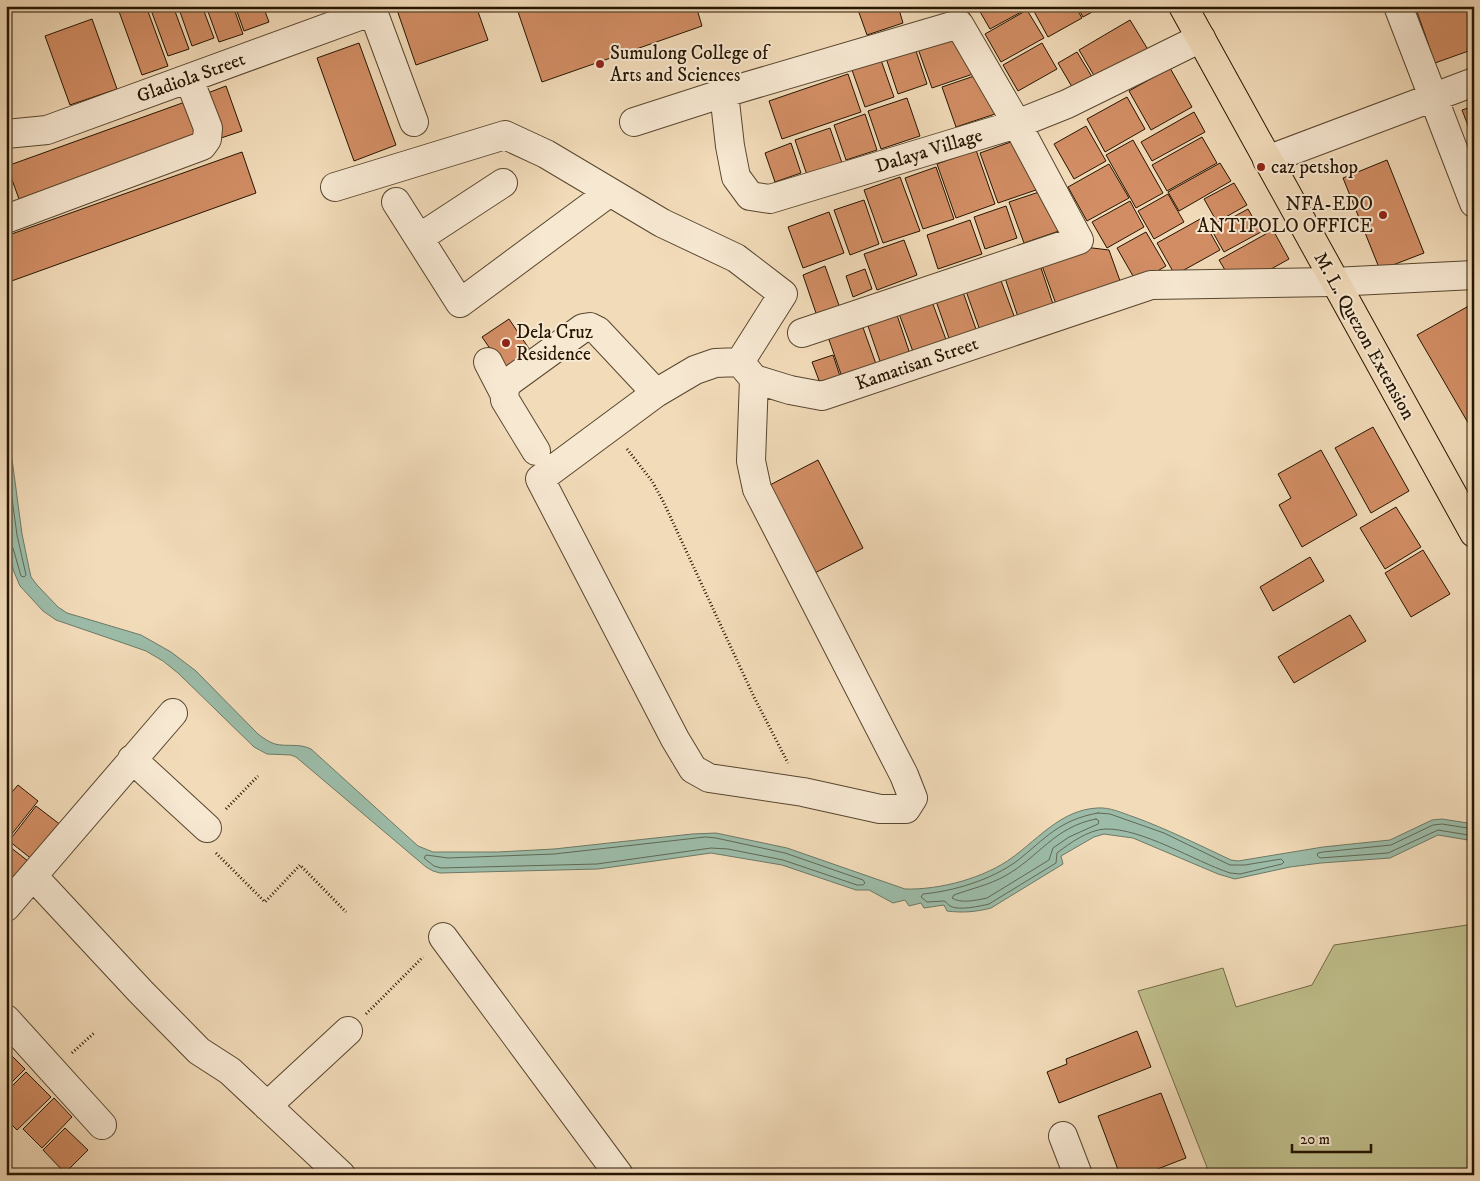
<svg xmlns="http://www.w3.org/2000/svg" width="1480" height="1181" font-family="'IM FELL DW Pica',serif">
  <rect width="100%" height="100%" fill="#f2dbb9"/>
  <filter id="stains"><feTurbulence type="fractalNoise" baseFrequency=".004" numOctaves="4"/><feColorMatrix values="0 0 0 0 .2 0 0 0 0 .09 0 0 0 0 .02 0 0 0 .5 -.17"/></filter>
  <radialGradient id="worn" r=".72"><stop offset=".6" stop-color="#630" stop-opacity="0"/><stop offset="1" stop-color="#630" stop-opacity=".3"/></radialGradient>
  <path fill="#bfbf8c" stroke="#726a46" d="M1474,924V1175H1210L1138,991L1223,968L1236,1007L1312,985L1334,945Z"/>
  <path fill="#9cbca9" stroke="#6c7965" d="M6,433L12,459L22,534L29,568L31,577L37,585L58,607L67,613L141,635L171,652L196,671L258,734C263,738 269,742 275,744C287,747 299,743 311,749L418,846L433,852H498L554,849L692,834L716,833L787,848L905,889C940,890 985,878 1013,857C1040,837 1062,810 1097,808C1110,807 1122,813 1134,817C1167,829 1199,845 1231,860L1238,861L1323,847L1390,840L1432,820L1442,819L1474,824V841L1438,835L1390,858L1321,863L1290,867L1235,879L1218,874L1133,838L1111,835L1104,834L1094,837L1061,856L1063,864L991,908C976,912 962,913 947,911L944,905L924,908L921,903L909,906L905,900L893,903L869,890H856L782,865L711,853L598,869L440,873L433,871L426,867L296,757L291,755L267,754L254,747L178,673L163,661L146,651L126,644L56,620L43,611L20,586L14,572L6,541Z"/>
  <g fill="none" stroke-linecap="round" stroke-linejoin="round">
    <path stroke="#606854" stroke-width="1" d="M6,454L17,535L26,575L24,577L21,576L13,548L10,545H6
      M1098,813L1110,814L1164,833L1230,865H1245L1281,859L1284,862L1282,864L1240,874L1230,873C1194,861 1142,828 1105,829C1088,830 1070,843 1057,853L1056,863L989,904C981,906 958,911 950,906C948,905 947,902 944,901L927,902L921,897L923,894C954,891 991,880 1017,861C1046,838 1059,820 1098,813Z
      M1096,819L1099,821L1098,824L1069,837L1053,848L1049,860L987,898C977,900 961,904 952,898L954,895C970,889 989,885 1005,876C1039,857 1054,827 1096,819Z
      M1474,829L1442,824L1433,825L1391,845L1323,852L1318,853L1317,855L1320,858L1388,853L1438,830L1474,836
      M706,837L716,838L785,853L863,880L865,883L863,885H857L783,860L728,849L711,848L597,864L441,868L434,866L424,858L426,855L448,858L554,854Z"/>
  </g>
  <path fill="#d28d64" stroke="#251500" d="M117,6H146L168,66L142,75Z
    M161,6H173L189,49L168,56L151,10Z
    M178,6H202L214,38L192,46Z
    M206,6H233L243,34L219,42Z
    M235,6H263L269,22L244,31Z
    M476,6L488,40L416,65L396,7Z
    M516,6H696L702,26L542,82Z
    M898,6L903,23L867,35L857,7Z
    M985,6H1020L1023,11L990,29L979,10Z
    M1031,6H1075L1082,18L1048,37Z
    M1077,6H1103L1083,17Z
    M1415,6H1474V49L1435,63Z
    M1027,10L1044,38L1001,62L985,34Z
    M92,19L117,89L70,105L45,36Z
    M1130,20L1150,53L1099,84L1079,50Z
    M958,32L973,74L932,88L917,46Z
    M359,43L396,145L354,161L317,58Z
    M1042,43L1057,69L1018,91L1003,65Z
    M915,48L927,84L898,94L886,58Z
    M1077,52L1097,85L1078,97L1058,63Z
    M881,60L894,97L865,107L852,70Z
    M1170,68L1192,107L1151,130L1129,91Z
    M848,74L861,112L782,139L769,101Z
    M980,74L995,114L956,127L942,87Z
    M226,86L242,131L221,138L205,94Z
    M1127,97L1145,129L1105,152L1087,119Z
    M907,98L920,136L881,149L868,111Z
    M185,102L197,135L19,199L7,166Z
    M1474,106V141L1462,110Z
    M1194,112L1205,132L1152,161L1141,142Z
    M865,114L877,150L846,160L834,125Z
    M1086,126L1106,161L1074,179L1054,144Z
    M830,128L842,163L807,175L795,140Z
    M1202,137L1217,163L1167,191L1152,165Z
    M1019,139L1036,190L998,203L980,153Z
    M1133,140L1163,193L1136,208L1106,155Z
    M791,143L801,173L775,182L765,153Z
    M976,150L995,204L956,218L937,164Z
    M242,152L256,193L6,283V236Z
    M1387,160L1424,253L1380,270L1343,178Z
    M1220,163L1231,181L1179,211L1168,192Z
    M1109,164L1129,198L1087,221L1068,187Z
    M936,167L954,219L923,229L905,178Z
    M900,177L920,231L883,243L864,190Z
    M1234,183L1247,205L1217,222L1204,199Z
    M1048,189L1062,230L1024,243L1009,202Z
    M1168,194L1184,222L1154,239L1138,211Z
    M864,200L879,244L850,255L834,210Z
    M1130,201L1144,227L1107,248L1092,222Z
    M1006,206L1017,238L985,249L974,217Z
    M1248,209L1261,232L1224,252L1211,229Z
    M829,212L844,253L803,268L788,227Z
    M1202,218L1220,250L1175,275L1157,243Z
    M970,220L982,254L938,269L927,235Z
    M1273,230L1289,259L1264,273L1225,270L1219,260Z
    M1146,232L1166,266L1137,283L1117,248Z
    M904,240L917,275L877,290L864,254Z
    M1084,247L1109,250L1124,292L1060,315L1041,263Z
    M1040,265L1054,307L1019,320L1005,278Z
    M825,266L841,311L818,319L803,275Z
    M865,269L872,289L853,297L846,276Z
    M1000,278L1017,324L982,336L966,291Z
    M963,292L977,332L950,341L936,301Z
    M931,299L948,345L915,357L898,311Z
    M1474,303V433L1417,335Z
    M897,315L910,354L881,364L868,326Z
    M509,319L530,350L504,369L482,337Z
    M861,322L876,364L842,377L827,334Z
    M833,355L840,376L820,383L812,362Z
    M1373,427L1409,491L1371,513L1335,448Z
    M1321,450L1357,515L1302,547L1279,505L1291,498L1278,474Z
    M818,460L863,548L811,575L766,487Z
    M1396,507L1421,547L1385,569L1360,528Z
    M1423,550L1450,594L1411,617L1385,573Z
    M1310,557L1324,581L1273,611L1260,587Z
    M1350,615L1366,641L1294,683L1278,657Z
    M18,785L38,801L8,839L6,837V799Z
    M36,806L66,829L38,864L9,841Z
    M6,844L28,861L11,882L6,878Z
    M1137,1031L1151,1067L1059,1103L1047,1072L1067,1064L1066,1059Z
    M6,1050L25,1069L6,1088Z
    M26,1072L51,1097L17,1130L6,1119V1092Z
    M1161,1093L1186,1158L1142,1175H1120L1098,1116Z
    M54,1098L72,1117L42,1148L23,1129Z
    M65,1128L88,1150L65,1173L43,1150Z"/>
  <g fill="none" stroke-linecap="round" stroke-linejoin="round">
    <defs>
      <path id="minor" d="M371,6L414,122
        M1398,6L1474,203
        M724,93L730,146L736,177L750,196L770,199L1017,124L1067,104L1201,38
        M634,122L724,93L959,24L1017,124L1079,240L802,333
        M6,134L47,130L373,11
        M1267,160L1474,82
        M335,187L505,135L546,154L662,223L736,258L783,294L740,362
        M396,202L460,303L610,192
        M6,219L202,146L207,139L208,128L189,79
        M419,238L503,183
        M488,362L504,393
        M754,379L751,461L757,489L904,775L913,798L906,809H880L803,792L709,778L693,769L675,739L540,479L656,393L695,370L715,363L740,362L754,379L790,390L822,396L1151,285L1333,282L1474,275
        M536,451L505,400C504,392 504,387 510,381L583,328L590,327L598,331L656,393
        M132,759L207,828
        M33,876L141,992L199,1051L230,1071L341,1175
        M6,907L173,713
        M443,937L619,1175
        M6,1019L102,1125
        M267,1106L348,1031
        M1063,1136L1078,1175"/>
      <path id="major" d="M1183,6L1474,533"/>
    </defs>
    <use href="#minor" stroke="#58462e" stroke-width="30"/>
    <use href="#major" stroke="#251500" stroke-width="30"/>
    <path stroke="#251500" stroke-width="3" stroke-dasharray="1 2.5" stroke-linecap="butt" d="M627,449L652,481L663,501L754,697L788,763
      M226,809L258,776
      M216,853L265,902L300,865L346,912
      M366,1014L423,957
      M72,1053L94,1033"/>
    <use href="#minor" stroke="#f7e8d2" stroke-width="28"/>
    <use href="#major" stroke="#f2dbb9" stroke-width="28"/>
  </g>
  <g fill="#8f2418" stroke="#f7e8d2" stroke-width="2">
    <circle cx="600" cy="64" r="5"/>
    <circle cx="1261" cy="167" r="5"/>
    <circle cx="1383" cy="215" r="5"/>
    <circle cx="506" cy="343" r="5"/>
  </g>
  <g text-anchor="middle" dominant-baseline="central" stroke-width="4" stroke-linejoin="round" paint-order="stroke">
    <g font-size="19" fill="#251500" stroke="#f7e8d2" text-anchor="start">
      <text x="610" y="53">Sumulong College of<tspan x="610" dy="22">Arts and Sciences</tspan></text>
      <text x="1271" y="167">caz petshop</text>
      <text x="1373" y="204" text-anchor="end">NFA-EDO<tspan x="1373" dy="22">ANTIPOLO OFFICE</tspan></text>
      <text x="516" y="332">Dela Cruz<tspan x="516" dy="22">Residence</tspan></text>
    </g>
    <g font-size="19" fill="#251500" stroke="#f7e8d2">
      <text transform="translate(191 78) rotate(-20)">Gladiola Street</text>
      <text transform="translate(929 151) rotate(-17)">Dalaya Village</text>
      <text transform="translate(1364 336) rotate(61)">M. L. Quezon Extension</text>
      <text transform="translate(917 364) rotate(-19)">Kamatisan Street</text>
    </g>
  </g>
  <rect width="1480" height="1181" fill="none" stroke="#f2dbb9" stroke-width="25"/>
  <rect x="8" y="8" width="1465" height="1166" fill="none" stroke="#251500" stroke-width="2.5"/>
  <rect x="12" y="12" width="1455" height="1156" fill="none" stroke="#251500"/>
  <path d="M1292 1144v8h79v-8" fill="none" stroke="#251500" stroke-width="2.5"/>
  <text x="1300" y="1144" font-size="15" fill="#251500" stroke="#f7e8d2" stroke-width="4" paint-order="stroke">20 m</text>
  <rect width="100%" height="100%" filter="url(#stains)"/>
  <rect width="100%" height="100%" fill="url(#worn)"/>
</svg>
